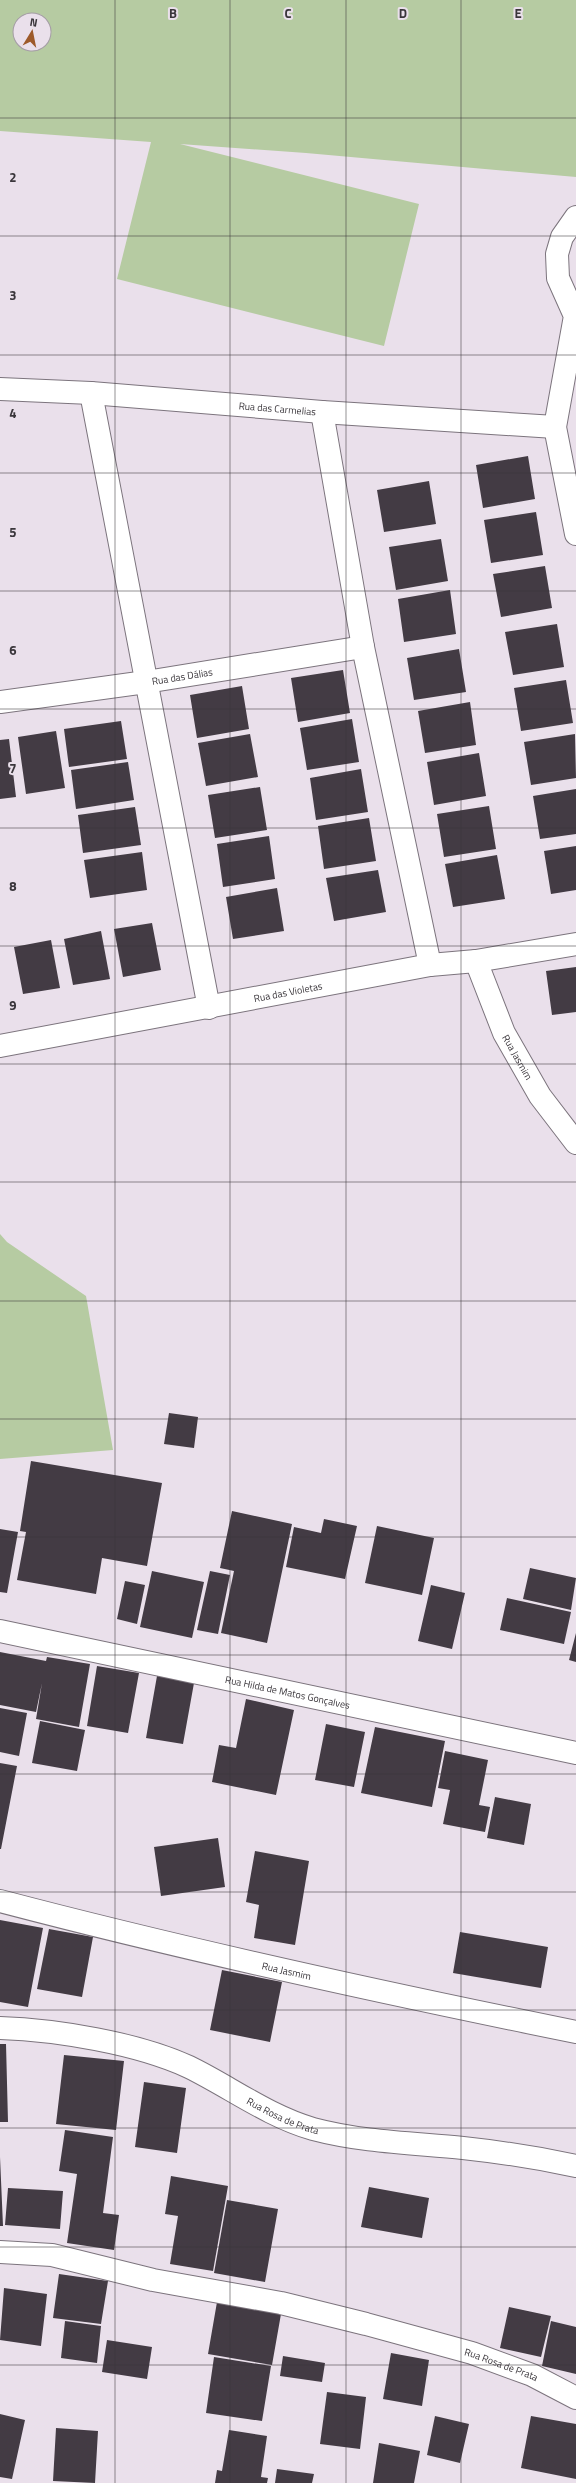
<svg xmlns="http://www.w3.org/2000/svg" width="576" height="2483" font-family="'Titillium Web',sans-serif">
  <rect width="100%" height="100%" fill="#eae0eb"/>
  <path fill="#b6cba2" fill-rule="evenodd" d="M0,0H576V177L306,153L180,144L419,204L384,346L117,279L151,142L0,131ZM20,20H44V44H20Z
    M0,1234L7,1242L86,1296L113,1450L0,1459Z"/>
  <path fill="#433b44" d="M528,456L535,499L483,508L476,465Z
    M429,481L436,524L384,532L377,490Z
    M536,512L543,555L491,563L484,520Z
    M441,539L448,581L396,590L389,547Z
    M545,566L552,608L501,617L493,574Z
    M450,590L456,634L404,642L398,599Z
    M557,624L564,667L513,675L505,632Z
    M459,649L466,692L414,700L407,658Z
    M343,670L350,713L298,722L291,678Z
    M566,680L573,723L521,731L514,688Z
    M242,686L249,729L197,738L190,695Z
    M470,702L476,745L425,753L418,711Z
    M352,719L359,762L307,770L300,728Z
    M121,721L127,759L69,767L64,729Z
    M56,731L65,788L26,794L18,737Z
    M250,734L258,777L206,786L198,743Z
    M575,734L576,778L531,785L524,742Z
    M9,739L16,797L0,799V740Z
    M479,753L486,796L434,805L427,762Z
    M128,762L134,800L76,809L71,770Z
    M361,769L368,812L316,820L310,778Z
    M260,787L267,830L215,838L208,795Z
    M576,789V834L540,839L533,796Z
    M489,806L496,849L444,857L437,814Z
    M135,807L141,845L83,853L78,815Z
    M369,818L376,861L324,869L318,826Z
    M269,836L275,879L223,887L217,844Z
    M576,846V890L551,894L544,851Z
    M142,852L147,890L90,898L84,860Z
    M497,855L505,899L453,907L445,864Z
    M378,870L386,912L334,921L326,878Z
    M277,888L284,931L233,939L226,897Z
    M152,923L161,970L123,977L114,929Z
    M101,931L110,979L73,985L64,939Z
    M51,940L60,988L23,994L14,947Z
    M576,967V1012L552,1015L546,971Z
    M169,1413L198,1417L194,1448L164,1444Z
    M31,1461L162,1483L147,1566L102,1558L96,1594L17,1580L26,1532L20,1531Z
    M232,1511L292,1524L267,1643L221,1633L234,1571L220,1568Z
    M324,1519L357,1526L345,1579L286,1567L294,1527L321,1533Z
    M377,1526L434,1538L422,1595L365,1583Z
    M0,1529L18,1532L7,1593L0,1592Z
    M530,1568L576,1578L571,1610L523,1599Z
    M152,1571L204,1582L192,1638L140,1627Z
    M210,1571L230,1575L218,1634L197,1630Z
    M125,1581L145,1585L137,1624L117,1619Z
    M431,1585L465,1593L452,1649L418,1641Z
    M507,1598L571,1612L564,1644L500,1630Z
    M576,1633V1662L569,1660Z
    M0,1652L46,1661L47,1657L90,1664L79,1727L36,1719L42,1683L36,1712L0,1705Z
    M97,1666L139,1673L128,1733L87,1726Z
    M157,1676L194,1683L183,1744L146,1738Z
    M246,1699L294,1710L276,1795L212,1782L219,1745L236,1748Z
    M0,1708L27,1713L19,1756L0,1752Z
    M40,1721L85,1730L77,1771L32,1763Z
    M326,1724L365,1732L354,1787L315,1780Z
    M375,1727L445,1741L432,1807L361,1793Z
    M445,1751L488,1760L479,1805L490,1807L485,1832L443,1824L450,1790L438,1788Z
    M0,1763L17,1766L1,1849H0Z
    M495,1797L531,1804L524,1845L487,1838Z
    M218,1838L225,1887L161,1896L154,1847Z
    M255,1851L309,1861L295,1945L254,1938L259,1905L246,1902Z
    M0,1920L43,1928L28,2007L0,2002Z
    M49,1929L93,1937L82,1997L37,1989Z
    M460,1932L548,1947L541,1988L453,1973Z
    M222,1970L282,1982L270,2042L210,2030Z
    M0,2044H6L8,2122H0Z
    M64,2055L124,2061L116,2130L56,2124Z
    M144,2082L186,2088L177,2153L135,2147Z
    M65,2130L113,2137L103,2213L119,2215L114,2250L67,2243L77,2174L59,2171Z
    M0,2157L3,2226H0Z
    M171,2176L228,2186L213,2271L170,2264L178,2216L165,2214Z
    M369,2187L429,2198L422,2238L361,2227Z
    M8,2188L63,2191L60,2229L5,2225Z
    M227,2200L278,2209L265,2282L214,2273Z
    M59,2274L108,2281L101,2324L53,2318Z
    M4,2288L47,2294L41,2346L0,2340Z
    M217,2302L281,2314L272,2365L208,2354Z
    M509,2307L551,2316L541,2357L500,2348Z
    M65,2321L101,2326L97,2363L61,2358Z
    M551,2321L576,2327V2374L542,2366Z
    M107,2340L152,2347L147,2379L102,2372Z
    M391,2353L429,2360L422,2406L383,2399Z
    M283,2356L325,2363L322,2382L280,2376Z
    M214,2357L271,2366L262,2421L206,2413Z
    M327,2392L366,2397L360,2449L320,2444Z
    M0,2414L25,2420L12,2479L0,2477Z
    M435,2416L469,2424L460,2463L427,2455Z
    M531,2416L576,2424V2479L521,2468Z
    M56,2428L98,2431L95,2483L53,2481Z
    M229,2430L267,2436L261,2477L268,2478L267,2483H215L217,2470L222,2471Z
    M379,2443L420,2451L414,2483H373Z
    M277,2469L314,2474L312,2483H275Z"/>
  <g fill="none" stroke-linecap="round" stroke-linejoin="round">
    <defs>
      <g id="minor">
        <path d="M576,217L562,237L557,254L558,278L575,316L555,427L576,534"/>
        <path id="s1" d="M0,389L91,393L322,412L555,427"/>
        <path d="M91,393L209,1008"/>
        <path d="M322,412L363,647L430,965"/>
        <path id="s2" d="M0,702L146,682L363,647"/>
        <path id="s3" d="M476,961L504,1033L540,1096L576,1143"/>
        <path id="s4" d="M0,1046L430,965L476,961L576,944"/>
        <path id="s5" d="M0,1631L576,1753"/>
        <path id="s6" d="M0,1901C190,1951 383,1993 576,2032"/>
        <path id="s7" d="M0,2028C57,2030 137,2043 189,2067C230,2087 268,2116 313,2129C362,2142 412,2143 463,2148C500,2152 539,2158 576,2166"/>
        <path id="s8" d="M0,2252L52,2255L153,2280L281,2303L366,2324L472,2353L532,2375L576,2398"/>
      </g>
    </defs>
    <use href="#minor" stroke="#7c747d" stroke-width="24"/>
    <use href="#minor" stroke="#fff" stroke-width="22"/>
  </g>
  <path fill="none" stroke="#3a363b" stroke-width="1" stroke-opacity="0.55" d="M115,0V2483M230,0V2483M346,0V2483M461,0V2483M0,118H576M0,236H576M0,355H576M0,473H576M0,591H576M0,709H576M0,828H576M0,946H576M0,1064H576M0,1182H576M0,1301H576M0,1419H576M0,1537H576M0,1655H576M0,1774H576M0,1892H576M0,2010H576M0,2128H576M0,2247H576M0,2365H576"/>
  <g text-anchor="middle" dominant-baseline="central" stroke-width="4" stroke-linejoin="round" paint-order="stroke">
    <g font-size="10" fill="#3a363b" stroke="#eae0eb">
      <text stroke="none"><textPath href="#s1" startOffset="278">Rua das Carmelias</textPath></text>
      <text stroke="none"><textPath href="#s2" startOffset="184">Rua das Dálias</textPath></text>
      <text stroke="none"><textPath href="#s4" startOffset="293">Rua das Violetas</textPath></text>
      <text stroke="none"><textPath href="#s3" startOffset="105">Rua Jasmim</textPath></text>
      <text stroke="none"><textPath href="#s5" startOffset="294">Rua Hilda de Matos Gonçalves</textPath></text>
      <text stroke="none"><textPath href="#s6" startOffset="295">Rua Jasmim</textPath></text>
      <text stroke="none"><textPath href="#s7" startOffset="300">Rua Rosa de Prata</textPath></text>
      <text stroke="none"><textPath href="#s8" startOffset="515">Rua Rosa de Prata</textPath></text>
    </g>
  </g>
  <g font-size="13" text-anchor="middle" font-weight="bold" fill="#3a363b" stroke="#eae0eb" stroke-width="4" stroke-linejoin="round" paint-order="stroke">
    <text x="173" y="18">B</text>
    <text x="288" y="18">C</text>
    <text x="403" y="18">D</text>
    <text x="518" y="18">E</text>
    <text x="13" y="182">2</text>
    <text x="13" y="300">3</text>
    <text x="13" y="418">4</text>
    <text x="13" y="537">5</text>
    <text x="13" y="655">6</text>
    <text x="13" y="773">7</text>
    <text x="13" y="891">8</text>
    <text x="13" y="1010">9</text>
  </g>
  <g transform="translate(32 32) rotate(10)"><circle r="19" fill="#eae0eb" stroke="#a49ca5"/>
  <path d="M0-3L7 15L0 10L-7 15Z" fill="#9d5a2a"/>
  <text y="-6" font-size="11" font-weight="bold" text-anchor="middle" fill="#3a363b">N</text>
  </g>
</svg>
